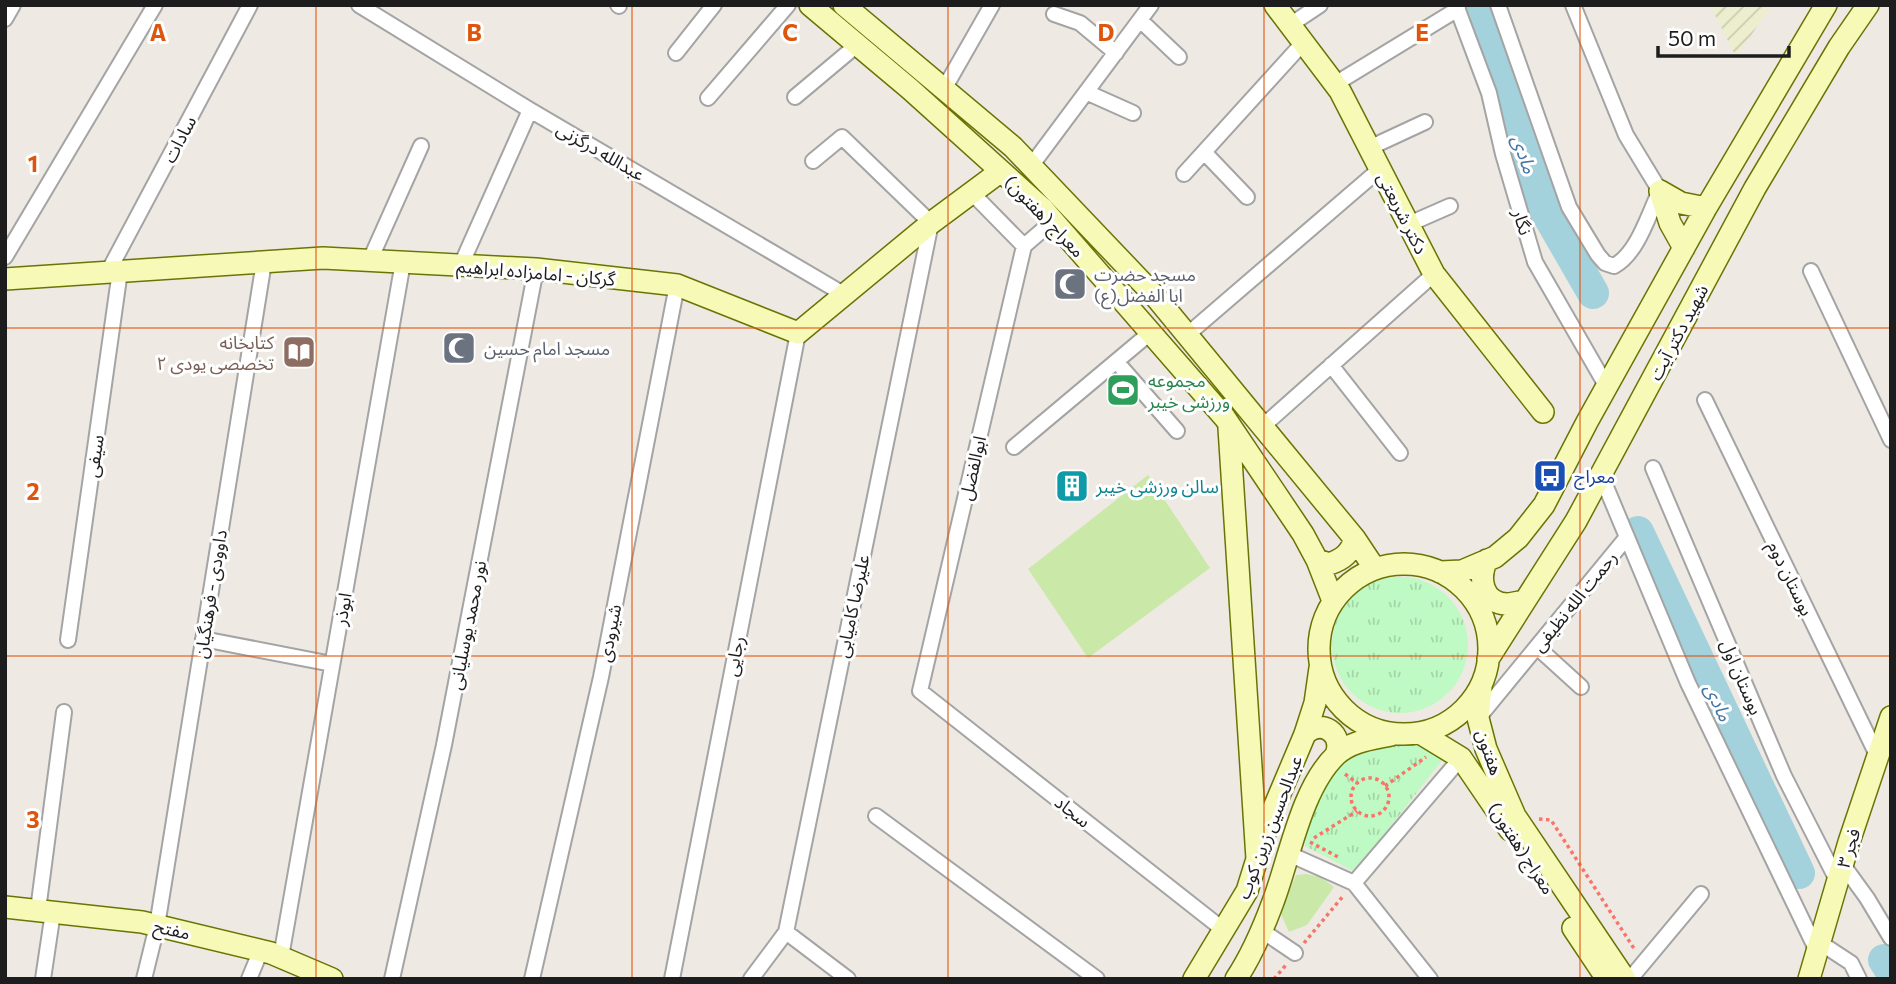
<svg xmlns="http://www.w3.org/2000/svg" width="1896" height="984" font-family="Commissioner,'Noto Sans Arabic',sans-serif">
  <defs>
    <pattern id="farmland-furrows" width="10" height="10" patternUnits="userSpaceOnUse" patternTransform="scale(1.75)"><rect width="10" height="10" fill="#eceece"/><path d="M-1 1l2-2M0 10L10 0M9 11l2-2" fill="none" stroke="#caccb0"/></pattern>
    <pattern id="park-tufts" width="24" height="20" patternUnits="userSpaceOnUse" patternTransform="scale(1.75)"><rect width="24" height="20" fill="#bff9c3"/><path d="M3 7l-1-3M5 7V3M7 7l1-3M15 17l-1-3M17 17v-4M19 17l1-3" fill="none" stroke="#a4d5a7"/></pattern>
  </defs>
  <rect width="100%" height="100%" fill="#eeeae3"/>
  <path fill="url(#farmland-furrows)" d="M1710,5H1772L1736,57Z"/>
  <path fill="#cae9a9" d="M1148,475L1210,568L1088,658L1028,569Z
    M1306,874L1320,877L1334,887L1307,925L1289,932L1280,912L1296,875Z"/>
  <path fill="url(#park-tufts)" d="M1332 645a68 68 0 1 1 136 0a68 68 0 1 1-136 0Z
    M1406,739L1443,759L1355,872L1305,846L1313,792L1339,756Z"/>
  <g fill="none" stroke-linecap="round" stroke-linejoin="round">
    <path stroke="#a3d1dc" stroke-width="32" d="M1480,5L1508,108L1544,208L1593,293
      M1638,532L1799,873
      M1884,960L1891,971"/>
    <defs>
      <path id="street" d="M359,5L530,110L845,295
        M618,5L619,6
        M1456,5L1489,93L1503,154L1535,262L1607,387
        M1498,5L1569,207L1598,255L1605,263L1614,266C1638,253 1648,215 1660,191L1626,135L1573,5
        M1054,14L1080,23L1116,53
        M5,19L13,5
        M1140,20L1179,57
        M1290,25L1320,5
        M676,53L714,5
        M1335,84L1458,9
        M944,89L992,5
        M1086,92L1133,113
        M795,97L857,45
        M708,98L788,5
        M1369,148L1425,122
        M1204,152L1247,197
        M1031,166L1151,5
        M1184,174L1303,43
        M972,193L1024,246
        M1409,224L1450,206
        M1024,246L920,691L1225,931
        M1024,246L1053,221
        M5,257L155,5
        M370,260L421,146
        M461,265L530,110
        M1811,271L1891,440
        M108,272L250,5
        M1187,335L1380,169
        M1331,365L1400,453
        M1122,368L1177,431
        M1705,400L1878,757
        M1263,426L1434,274
        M1014,447L1150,333
        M1653,468L1784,776L1838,882
        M1601,475L1688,683L1817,951
        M203,639L332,664
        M68,640L120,271
        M1537,647L1581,687
        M1479,717L1627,537
        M876,816L1097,979
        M1289,854L1354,883L1430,979
        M1843,865L1867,898L1891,938
        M1354,883L1461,758
        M38,910L64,712
        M1261,930L1295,953
        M786,932L848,979
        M1819,942L1851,963L1859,979
        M281,957L403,262
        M43,979L53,912
        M144,979L157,926L264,262
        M249,979L261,950
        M392,979L444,745L536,269
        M532,979L601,677L677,285
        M672,979L798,333
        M751,979L786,932L931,223L842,137L813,161
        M1630,979L1701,894"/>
      <path id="secondary" d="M810,5L910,89L1042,208L1225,418L1303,534L1317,560L1333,601
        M844,5L1013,147L1155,296L1355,539L1375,569
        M1275,5L1340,91L1434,274L1543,412
        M1660,191L1670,223L1684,248
        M1660,191L1681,203L1706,208
        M5,279L323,258L536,269L677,285L798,333L931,223L1001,171
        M1229,428L1257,859
        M1317,560L1329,564C1344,559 1350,553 1355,539
        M1487,560C1478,578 1482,603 1507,604C1512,604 1518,602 1524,601
        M1319 649a85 85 0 1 1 170 0a85 85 0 1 1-170 0Z
        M1440,572L1462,571L1495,557L1518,538L1544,505L1587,422L1706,208L1826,5
        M1488,659L1576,521L1755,188L1839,47L1868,5
        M1481,687L1478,718L1486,749L1515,816L1625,979
        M1420,733L1461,758L1510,830
        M1305,734C1322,718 1344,734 1336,755
        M5,907L142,922L271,953L332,979
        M1573,928L1607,979
        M1194,979L1247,891L1270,817L1305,734L1315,703L1320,668
        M1236,979C1252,955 1263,929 1273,902C1290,857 1301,789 1336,755C1351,741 1372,739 1391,735
        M1809,979L1849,842L1891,717"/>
    </defs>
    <use href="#street" stroke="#a4a4a4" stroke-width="18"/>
    <use href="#secondary" stroke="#6a7405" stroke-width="24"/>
    <path stroke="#fa7569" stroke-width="3.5" stroke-dasharray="3.5 3.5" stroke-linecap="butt" d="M1345,774L1357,783
      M1351 797a19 19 0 1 1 38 0a19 19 0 1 1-38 0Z
      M1385,786L1426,757
      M1539,819L1551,820L1635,950
      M1314,838L1357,811
      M1310,842L1340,858
      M1304,943L1344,895
      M1274,979L1286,965"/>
    <use href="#street" stroke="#fff" stroke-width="14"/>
    <use href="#secondary" stroke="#f7f9b6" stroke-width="21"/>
  </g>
  <path fill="none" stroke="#de560d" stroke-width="2" stroke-opacity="0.55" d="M316,5V979M632,5V979M948,5V979M1264,5V979M1580,5V979M5,328H1891M5,656H1891"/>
  <defs>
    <symbol id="mosque-square" viewBox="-11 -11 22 22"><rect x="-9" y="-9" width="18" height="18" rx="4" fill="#6b7280" stroke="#fff"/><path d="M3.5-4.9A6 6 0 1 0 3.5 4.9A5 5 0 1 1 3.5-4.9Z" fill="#fff"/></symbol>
    <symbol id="library-square" viewBox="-11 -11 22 22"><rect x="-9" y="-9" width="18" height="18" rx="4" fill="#8d6e63" stroke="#fff"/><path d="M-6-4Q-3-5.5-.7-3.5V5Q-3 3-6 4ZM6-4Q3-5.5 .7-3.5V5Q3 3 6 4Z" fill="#fff"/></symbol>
    <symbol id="stadium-square" viewBox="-11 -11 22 22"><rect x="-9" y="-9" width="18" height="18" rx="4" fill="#2e9e5b" stroke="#fff"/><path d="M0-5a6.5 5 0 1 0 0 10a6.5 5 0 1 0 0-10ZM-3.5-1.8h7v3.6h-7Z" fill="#fff"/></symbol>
    <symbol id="bus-square" viewBox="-11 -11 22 22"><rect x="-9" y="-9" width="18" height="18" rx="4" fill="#1a4fb4" stroke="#fff"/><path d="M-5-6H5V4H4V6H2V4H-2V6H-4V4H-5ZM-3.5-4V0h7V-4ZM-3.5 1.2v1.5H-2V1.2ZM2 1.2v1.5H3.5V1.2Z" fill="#fff"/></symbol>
    <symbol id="building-square" viewBox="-11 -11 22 22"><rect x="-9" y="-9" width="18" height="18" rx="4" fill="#0f9aa8" stroke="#fff"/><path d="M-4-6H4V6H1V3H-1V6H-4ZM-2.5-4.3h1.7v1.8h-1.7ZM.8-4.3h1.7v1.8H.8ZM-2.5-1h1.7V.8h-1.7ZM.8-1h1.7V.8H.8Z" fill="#fff"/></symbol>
  </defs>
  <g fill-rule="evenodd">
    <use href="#mosque-square" x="1051" y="265" width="38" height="38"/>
    <use href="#mosque-square" x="440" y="329" width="38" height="38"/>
    <use href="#library-square" x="280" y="333" width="38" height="38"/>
    <use href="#stadium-square" x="1104" y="371" width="38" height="38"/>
    <use href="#bus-square" x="1531" y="457" width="38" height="38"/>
    <use href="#building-square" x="1053" y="467" width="38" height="38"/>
  </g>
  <g text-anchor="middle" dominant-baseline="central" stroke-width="6" stroke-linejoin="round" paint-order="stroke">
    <g font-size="18" fill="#1d1d1d" stroke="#fff">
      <text transform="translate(179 139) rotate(-62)">سادات</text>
      <text transform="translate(601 151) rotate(30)">عبدالله درگزنی</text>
      <text transform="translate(1403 213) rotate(63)">دکتر شریعتی</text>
      <text transform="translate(1045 216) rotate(46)">معراج (هفتون)</text>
      <text transform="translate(1523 222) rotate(73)">نگار</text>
      <text transform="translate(536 272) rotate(5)">گرکان - امامزاده ابراهیم</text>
      <text transform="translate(1678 332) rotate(-62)">شهید دکتر آیت</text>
      <text transform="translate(94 456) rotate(-82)">سیفی</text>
      <text transform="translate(972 468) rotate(-77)">ابوالفضل</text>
      <text transform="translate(1791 578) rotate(64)">بوستان دوم</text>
      <text transform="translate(210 594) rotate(-81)">داوودی - فرهنگیان</text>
      <text transform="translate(1574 601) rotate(-51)">رحمت الله نظیفی</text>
      <text transform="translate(852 606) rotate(-78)">علیرضا کامیابی</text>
      <text transform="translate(342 609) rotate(-80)">ابوذر</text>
      <text transform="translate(467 625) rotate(-79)">نور محمد یوسلیانی</text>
      <text transform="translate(609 633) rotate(-79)">شیرودی</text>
      <text transform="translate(734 656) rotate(-79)">رجایی</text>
      <text transform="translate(1742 677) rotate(67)">بوستان اول</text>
      <text transform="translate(1490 752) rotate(71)">هفتون</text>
      <text transform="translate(1073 811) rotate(38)">سجاد</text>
      <text transform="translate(1269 827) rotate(-69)">عبدالحسین زرین کوب</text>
      <text transform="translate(1522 848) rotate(57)">معراج (هفتون)</text>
      <text transform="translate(1848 848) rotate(-73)">فجر ۳</text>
      <text transform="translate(172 929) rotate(13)">مفتح</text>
    </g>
    <g font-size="18" fill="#5b616d" stroke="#fff" text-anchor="start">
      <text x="1094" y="274">مسجد حضرت<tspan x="1094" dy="21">ابا الفضل(ع)</tspan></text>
      <text x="484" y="348">مسجد امام حسین</text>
    </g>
    <g font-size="18" fill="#785e54" stroke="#fff" text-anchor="end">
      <text x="274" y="342">کتابخانه<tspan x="274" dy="21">تخصصی یودی ۲</tspan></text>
    </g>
    <g font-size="18" fill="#27864d" stroke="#fff" text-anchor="start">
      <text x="1148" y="380">مجموعه<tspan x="1148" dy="21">ورزشی خیبر</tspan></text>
    </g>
    <g font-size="18" fill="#164399" stroke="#fff" text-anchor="start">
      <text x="1574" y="476">معراج</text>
    </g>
    <g font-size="18" fill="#0d838f" stroke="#fff" text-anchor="start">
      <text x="1096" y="486">سالن ورزشی خیبر</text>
    </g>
    <g font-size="19" font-style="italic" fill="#4778a5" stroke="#fff">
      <text transform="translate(1525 154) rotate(71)">مادی</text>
      <text transform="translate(1719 702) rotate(65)">مادی</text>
    </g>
  </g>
  <g font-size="23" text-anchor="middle" font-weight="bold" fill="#de560d" stroke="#fff" stroke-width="6" stroke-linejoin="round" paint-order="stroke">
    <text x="158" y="41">A</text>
    <text x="474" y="41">B</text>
    <text x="790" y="41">C</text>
    <text x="1106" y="41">D</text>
    <text x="1422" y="41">E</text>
    <text x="33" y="172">1</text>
    <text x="33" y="500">2</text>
    <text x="33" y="828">3</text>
  </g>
  <rect width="1896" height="984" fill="none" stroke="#1d1d1d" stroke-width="14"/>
  <path d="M1658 46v10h131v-10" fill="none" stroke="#1d1d1d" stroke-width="3.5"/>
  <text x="1668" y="46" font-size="21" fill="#1d1d1d" stroke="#ffffff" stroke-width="5" paint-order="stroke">50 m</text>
</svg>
